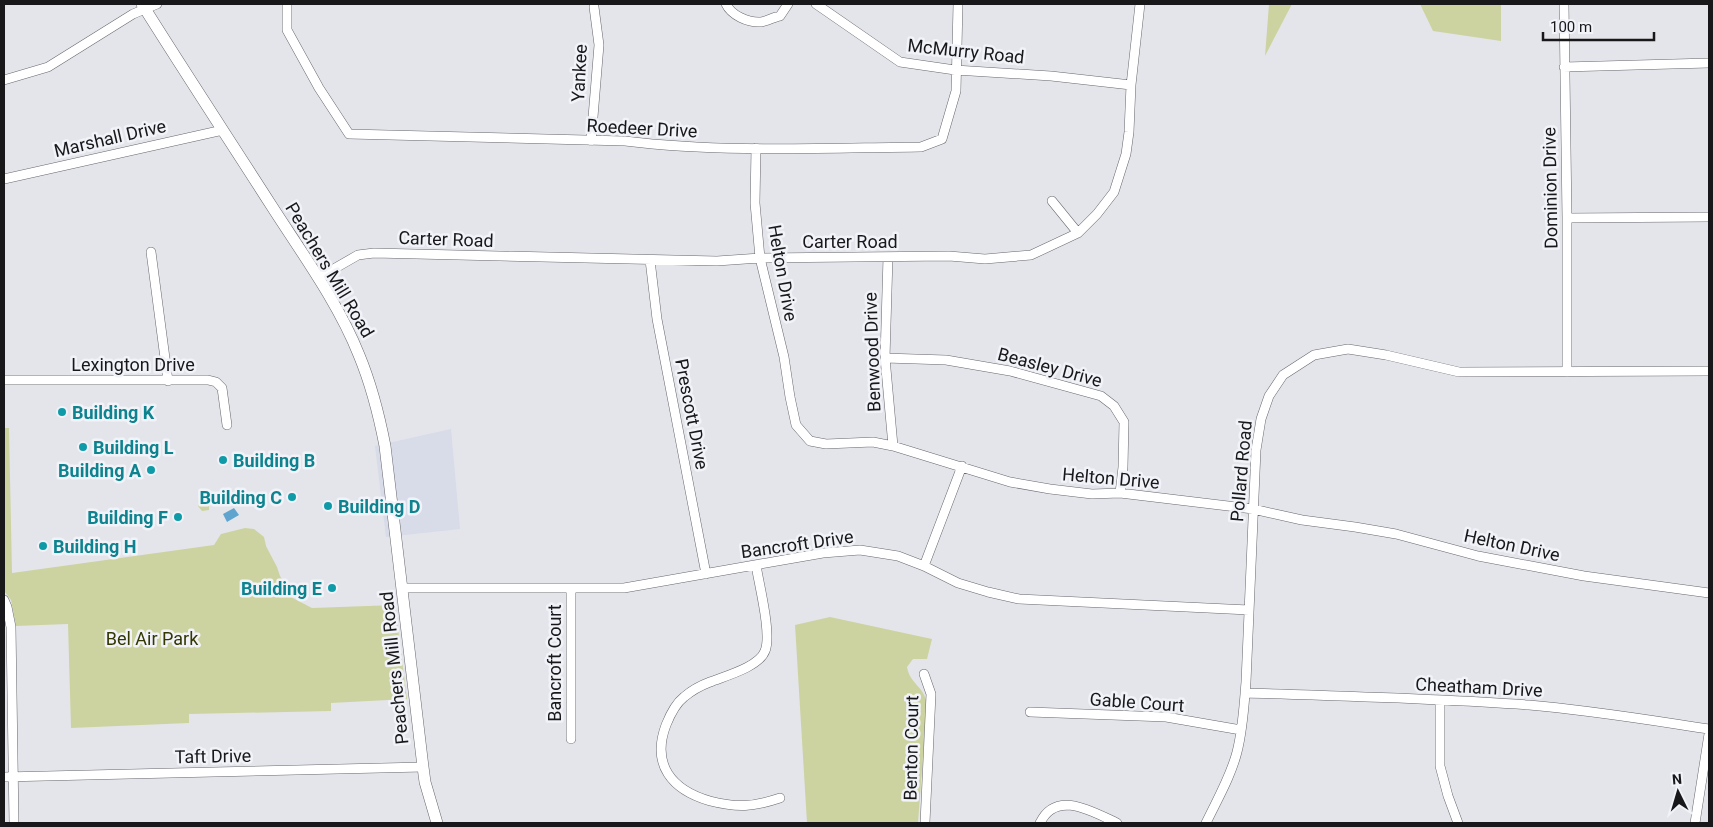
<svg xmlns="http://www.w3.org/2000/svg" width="1713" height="827" font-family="Roboto,sans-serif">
  <rect width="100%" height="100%" fill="#e4e5eb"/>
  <path fill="#d8dbe8" d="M451,429L460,529L386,537L375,446Z"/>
  <path fill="#cdd3a0" d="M1269,4H1292L1265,56Z
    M1420,4H1501V41L1433,31Z
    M4,428H9L12,573L214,545L221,534L245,528L254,529L264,537L266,546L277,567L280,576L285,584L287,595L312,608L395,605L407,699L331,703V711L189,714V723L71,728L68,624L16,626L11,600L4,591Z
    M201,497H205L209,502V510L202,511L198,506V498Z
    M830,617L932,639L927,659H913L907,667C910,684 924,686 927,704L918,823H807L795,625Z"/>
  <path fill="#5fa4cf" d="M234,508L239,515L227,522L223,514Z"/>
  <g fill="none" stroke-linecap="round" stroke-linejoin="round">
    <defs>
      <path id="minor" d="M287,4V30L319,88L349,134L625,141C723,153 823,148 921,147L942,139L956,91L958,4
        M726,4C731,15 748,23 761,22C767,21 774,17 780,16L788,4
        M816,4L900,62L955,70L1051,76L1131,85
        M1564,4L1567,218V372
        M1564,67L1709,63
        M4,80L48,67L133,14L157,4
        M591,141L599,45L594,7
        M756,148L755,203L760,258L784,357L790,397L796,425L810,441L826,444L873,442L893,446L1010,482L1050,489L1092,494L1120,493L1253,509L1302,520L1355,527L1396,534L1478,556L1584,576L1709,593
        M4,179L223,130
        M1052,201L1078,233
        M1567,218L1709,217
        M151,252L168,381
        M888,257L885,358L893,446
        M650,260L657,319L706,574
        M318,278L358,255L374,253L717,261L760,258L949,256L985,259L1031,255L1078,233L1097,214L1114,192L1126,154L1129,132L1131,85L1140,4
        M885,358L946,360L1010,371L1101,396L1114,406L1124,422L1123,467L1120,493
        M4,380H208L216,382L222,388L227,425
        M756,565C759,585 772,634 765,651C759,667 725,676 710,682C702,685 691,691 684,697C675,704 670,715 666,725C651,765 672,790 710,801C738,808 753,807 780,798
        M924,566L962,466
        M403,588H624L823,553L860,550L898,556L924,566L958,583L988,592L1019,599L1249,610
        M4,600L7,607L11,627L14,823
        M924,674L931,694L925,823
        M1245,693C1339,696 1434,698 1529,705C1589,710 1649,720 1709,729
        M1440,701V766L1448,796L1458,823
        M1030,712L1166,717L1241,730
        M571,739V588
        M4,777L423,767
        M1040,823C1056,789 1093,812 1117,823
        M1206,823C1217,800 1231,776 1237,752C1243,729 1244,705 1246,682L1256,450L1261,419L1269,396L1283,375L1314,355L1348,349L1386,355L1459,372L1709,371
        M1695,823L1709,734"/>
      <path id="major" d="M142,4C184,71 228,138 271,205C301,252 338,302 359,355C371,384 379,415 385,446L423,767L425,782L437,823"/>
    </defs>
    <use href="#minor" stroke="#67686d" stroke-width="10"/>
    <use href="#major" stroke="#67686d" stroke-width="12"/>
    <use href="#minor" stroke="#fff" stroke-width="9"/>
    <use href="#major" stroke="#fff" stroke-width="11"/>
  </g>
  <g fill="#0f9aa8" stroke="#f1f3f9" stroke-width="2">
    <circle cx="62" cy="412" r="5"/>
    <circle cx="83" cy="447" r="5"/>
    <circle cx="223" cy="460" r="5"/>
    <circle cx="151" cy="470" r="5"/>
    <circle cx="292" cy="497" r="5"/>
    <circle cx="328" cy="506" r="5"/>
    <circle cx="178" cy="517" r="5"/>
    <circle cx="43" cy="546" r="5"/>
    <circle cx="332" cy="588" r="5"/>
  </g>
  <g text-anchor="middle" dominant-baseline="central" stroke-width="5" stroke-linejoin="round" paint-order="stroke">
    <g font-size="18" fill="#18181a" stroke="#f1f3f9">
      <text transform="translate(966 51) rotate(6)">McMurry Road</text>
      <text transform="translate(579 73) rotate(-87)">Yankee</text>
      <text transform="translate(642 128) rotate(3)">Roedeer Drive</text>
      <text transform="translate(110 138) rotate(-13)">Marshall Drive</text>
      <text transform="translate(1550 188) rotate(-91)">Dominion Drive</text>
      <text transform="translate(446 239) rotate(2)">Carter Road</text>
      <text x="850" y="241">Carter Road</text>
      <text transform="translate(330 270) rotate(59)">Peachers Mill Road</text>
      <text transform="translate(783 273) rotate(80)">Helton Drive</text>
      <text transform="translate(872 352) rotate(-92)">Benwood Drive</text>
      <text x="133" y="364">Lexington Drive</text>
      <text transform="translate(1050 367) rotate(15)">Beasley Drive</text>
      <text transform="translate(692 414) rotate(79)">Prescott Drive</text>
      <text transform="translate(1241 471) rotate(-85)">Pollard Road</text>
      <text transform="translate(1111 478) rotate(5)">Helton Drive</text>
      <text transform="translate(797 544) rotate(-8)">Bancroft Drive</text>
      <text transform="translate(1512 545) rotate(12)">Helton Drive</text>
      <text transform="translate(554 663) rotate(-90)">Bancroft Court</text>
      <text transform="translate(394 668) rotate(-96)">Peachers Mill Road</text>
      <text transform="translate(1479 687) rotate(3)">Cheatham Drive</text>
      <text transform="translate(1137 702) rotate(4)">Gable Court</text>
      <text transform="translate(911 748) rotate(-89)">Benton Court</text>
      <text transform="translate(213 756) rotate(-1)">Taft Drive</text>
    </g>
    <g font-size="18" font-weight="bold" fill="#0d838f" stroke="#f1f3f9" text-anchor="start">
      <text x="72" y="412">Building K</text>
      <text x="93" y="447">Building L</text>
      <text x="233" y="460">Building B</text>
      <text x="141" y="470" text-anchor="end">Building A</text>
      <text x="282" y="497" text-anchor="end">Building C</text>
      <text x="338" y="506">Building D</text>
      <text x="168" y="517" text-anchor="end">Building F</text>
      <text x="53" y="546">Building H</text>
      <text x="322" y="588" text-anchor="end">Building E</text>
    </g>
    <g font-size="18" fill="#343700" stroke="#f1f3f9">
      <text x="152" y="638">Bel Air Park</text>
    </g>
  </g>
  <rect width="1713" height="827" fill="none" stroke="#18181a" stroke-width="10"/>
  <g transform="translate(1678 792) rotate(355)" stroke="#f1f3f9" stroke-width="4" paint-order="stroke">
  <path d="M0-4L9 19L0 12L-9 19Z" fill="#18181a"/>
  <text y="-8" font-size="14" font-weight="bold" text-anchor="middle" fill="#18181a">N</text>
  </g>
  <path d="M1543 32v8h111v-8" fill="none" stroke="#18181a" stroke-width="2.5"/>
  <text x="1550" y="32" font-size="15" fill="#18181a" stroke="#f1f3f9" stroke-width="4" paint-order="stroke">100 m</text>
</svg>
